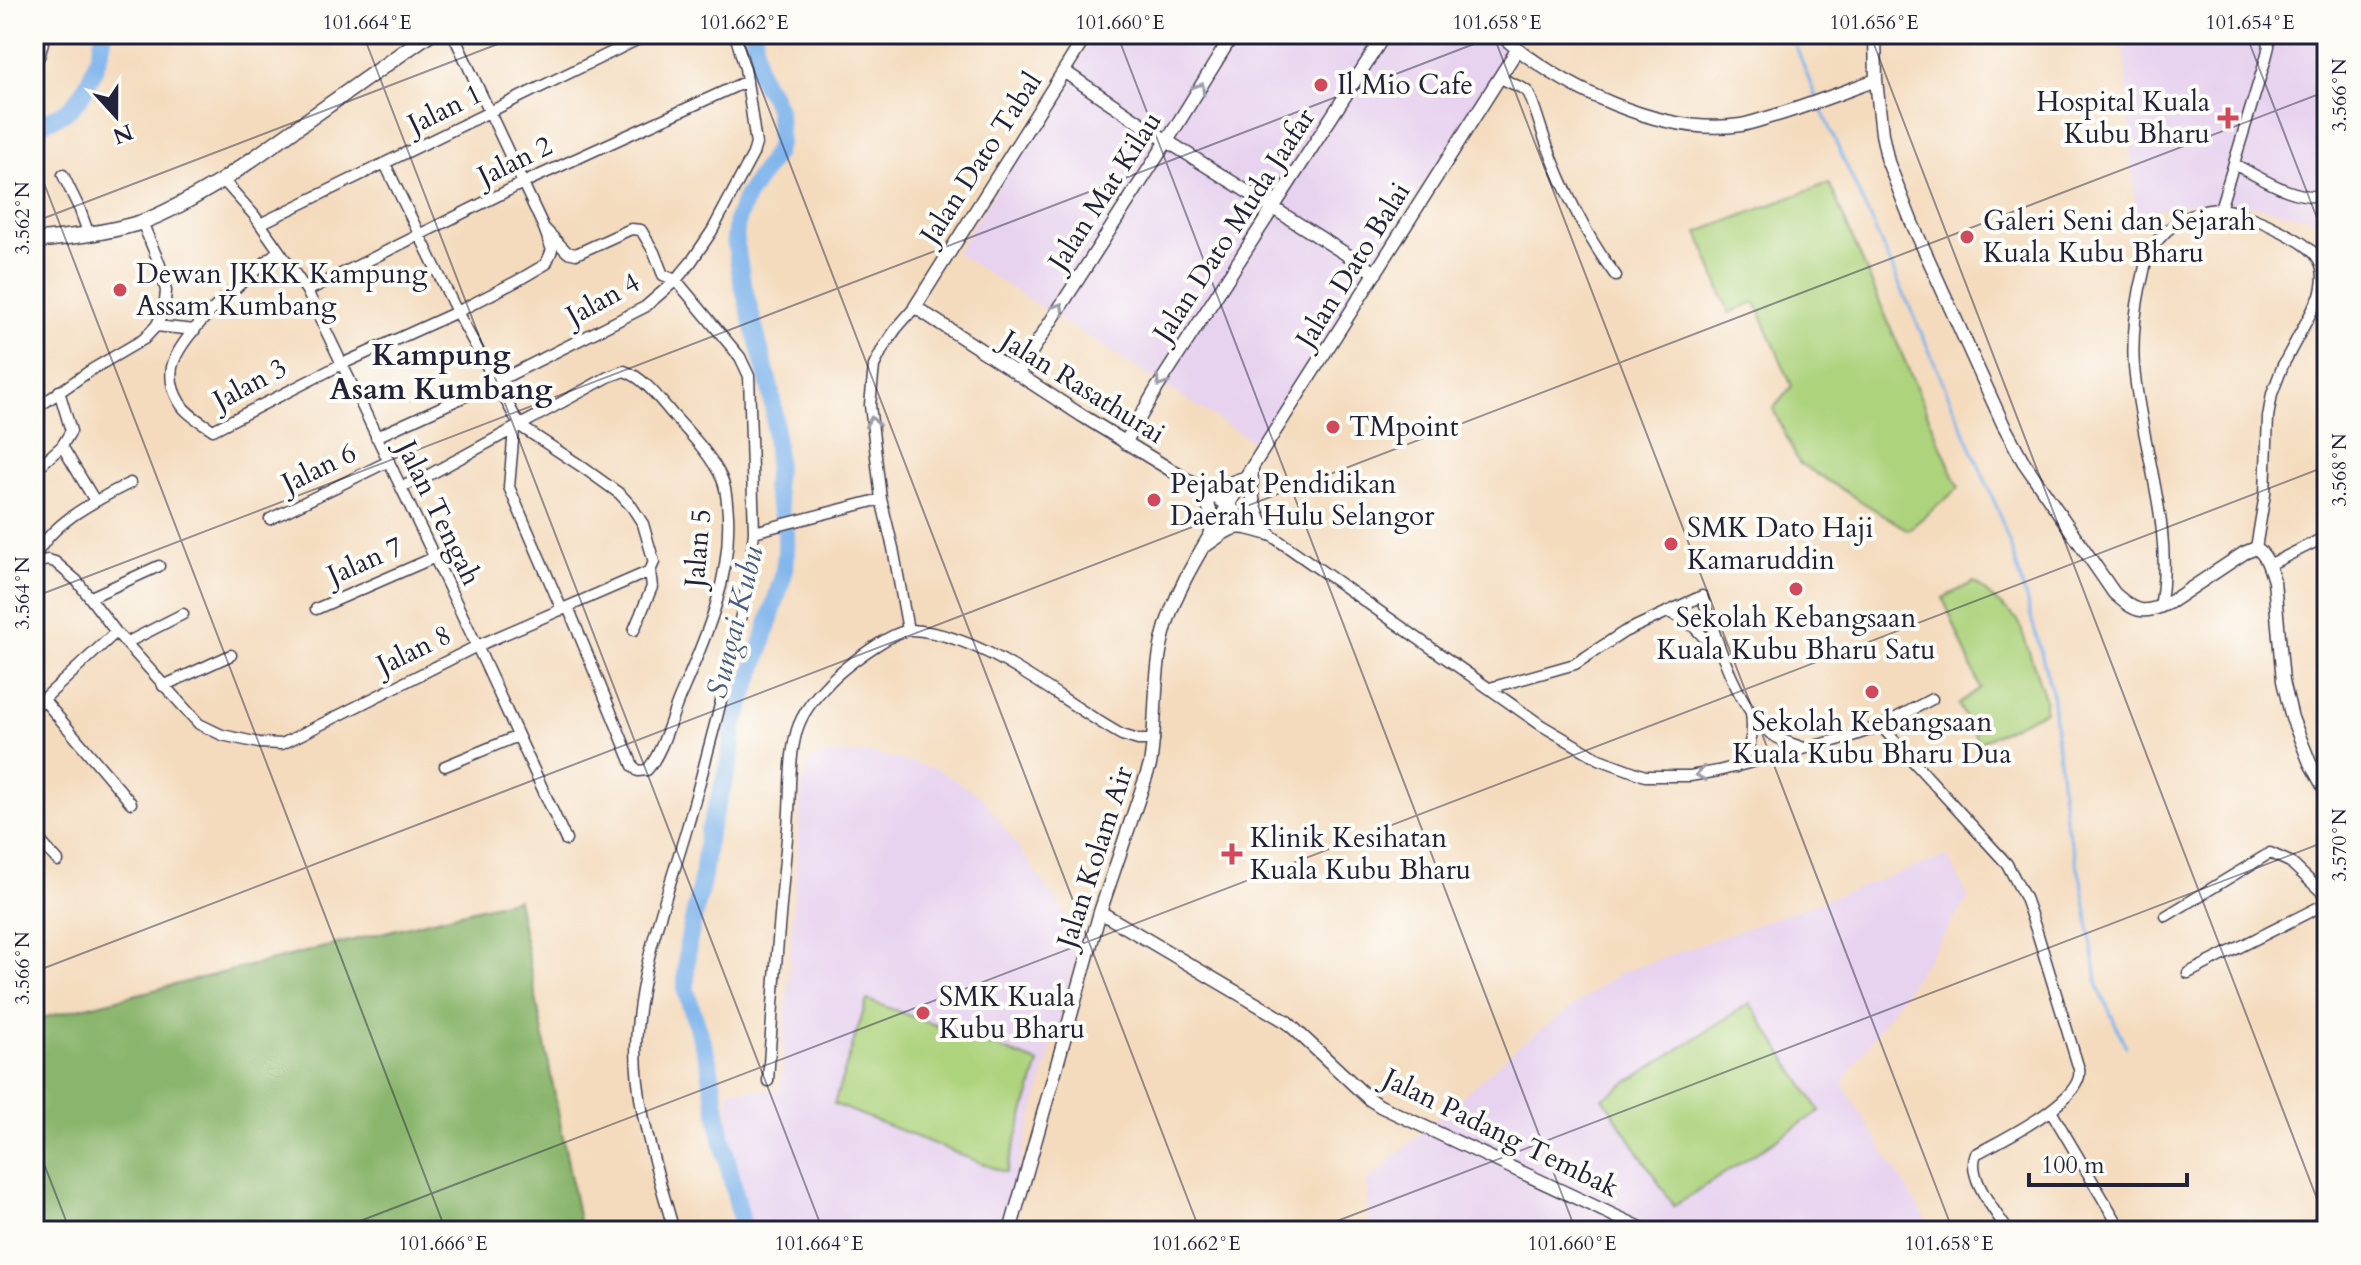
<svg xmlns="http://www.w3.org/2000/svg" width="2361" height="1265" font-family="Cardo,serif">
  <rect width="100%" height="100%" fill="#fdfcf7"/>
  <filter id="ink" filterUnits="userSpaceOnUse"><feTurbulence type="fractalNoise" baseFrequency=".0125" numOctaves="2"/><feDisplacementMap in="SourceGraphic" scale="16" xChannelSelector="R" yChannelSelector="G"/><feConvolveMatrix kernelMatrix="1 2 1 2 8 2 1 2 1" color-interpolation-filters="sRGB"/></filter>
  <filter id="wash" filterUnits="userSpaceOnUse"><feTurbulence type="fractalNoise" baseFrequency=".006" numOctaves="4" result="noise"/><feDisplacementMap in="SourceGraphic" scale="32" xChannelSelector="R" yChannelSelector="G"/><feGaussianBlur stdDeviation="1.8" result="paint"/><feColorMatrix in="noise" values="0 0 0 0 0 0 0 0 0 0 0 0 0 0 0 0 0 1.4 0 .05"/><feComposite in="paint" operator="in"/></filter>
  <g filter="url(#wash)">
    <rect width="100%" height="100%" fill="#f4dbbe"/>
    <path fill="#e7d2ef" d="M1095,34H1491L1509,51L1258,445L956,253Z
      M2123,34H2327V222L2236,202L2196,203L2135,213Z
      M870,753L937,769L983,798L1082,937L1001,1231H752L729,1131V1089L780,1091L802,789L808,764L823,755Z
      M1947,856L1969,898L1842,1083L1933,1231H1368L1367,1181L1521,1044L1618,974Z"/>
    <path fill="#add37d" stroke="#687a5c" stroke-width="2" d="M1829,183L1959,488L1908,530L1799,463L1773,409L1792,386L1756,303L1729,313L1698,232Z
      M1974,582L2018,620L2045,698V711L1979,743L1958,704L1980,688L1943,598Z
      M867,1000L1039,1063L1006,1173L834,1104Z
      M1750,1003L1820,1111L1674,1206L1603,1098Z"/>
    <path fill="#8ab56c" stroke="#566c54" stroke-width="2" d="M517,899L581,1231H34V1020Z"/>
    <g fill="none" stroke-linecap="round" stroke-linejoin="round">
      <path stroke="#7eb4ec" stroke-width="3" d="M1791,34L1817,100
        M1820,107L1929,350L1998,510L2015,560L2052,692L2065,819L2083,887L2098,986L2126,1047"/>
      <path stroke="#7eb4ec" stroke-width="18" d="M34,126C44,122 55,118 64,113C87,98 99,59 104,34
        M744,1231L722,1139L709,1064L686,991V970L688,943L703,876L708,834L730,762L733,729L759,654L783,576L786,554V533L774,486L777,468L774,411L770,388L741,277L735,239L737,219L746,197L775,154L779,142L778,110L772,95L763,83L757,68L754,34"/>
    </g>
  </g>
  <g filter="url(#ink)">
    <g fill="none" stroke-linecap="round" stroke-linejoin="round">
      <defs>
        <path id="minor" d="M34,66L40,54L45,34
          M1500,78L1522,88L1528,92C1536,109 1540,127 1547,145C1564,190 1587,238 1616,276
          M385,164L457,312L520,426L581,466L620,494L632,507L643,524L654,562L650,571L652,587L634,630
          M2234,164C2263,179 2293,200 2327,196
          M63,175L80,210L89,235
          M223,180L254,215L307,291L477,646L566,840
          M2220,209L2266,58L2269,46L2267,34
          M260,224L649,34
          M544,228L567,252L576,254L631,229L641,230L654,252L663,275L676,280L740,357L749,376L754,532C748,595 732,656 717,717C707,754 698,791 687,828C668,893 642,961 637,1029C631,1097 656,1166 674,1231
          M278,251C249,277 181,330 172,367C170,379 173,392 180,403C187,415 202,422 213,430L342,364L457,312L517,281L546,264L552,250L544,228L453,34
          M307,291L523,183L747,81
          M156,326L195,330
          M34,410L91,370L144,339L156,326L164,311L166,291L160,265L142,222
          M514,429L509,487L562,610
          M376,437L496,382L645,307L676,280L691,262L712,231L753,154L756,144L745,68L735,34
          M62,446L95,501
          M34,471L62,446L71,431L59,391
          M401,487L429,475L608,377L624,371C644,377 660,400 674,416C691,435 711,455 722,479C727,490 727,504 728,515C731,579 707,635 682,692C671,715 664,751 647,770L638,771L633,766L568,607
          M1228,505L1541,725L1599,759L1645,776H1690L1718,771L1849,737L1881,726L1932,699
          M270,519L389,461
          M754,532L881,499
          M34,559C51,522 95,501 130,483
          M34,563L48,560L55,562L77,581L116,632L199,724L222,735L259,743L282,744L290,740L477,646L650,571
          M2269,565L2327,536
          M91,597L159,566
          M2160,607C2175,527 2141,447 2134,367C2132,341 2135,314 2140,288C2143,279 2144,268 2147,259C2159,230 2187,211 2218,209C2234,209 2266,223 2281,231C2294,238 2311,246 2319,260C2325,272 2323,284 2320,296L2283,365L2272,394L2268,417L2265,494L2256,548
          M316,609L433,558
          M1668,611L1694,627L1718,652
          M908,630L893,548L881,499L870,405L874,366L883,348L896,329L915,307
          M126,643L183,614
          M163,686L231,655
          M1490,688L1575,664L1624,632L1702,596C1716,637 1735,705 1770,733C1780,741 1793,744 1804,748
          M43,699L131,803
          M34,708L116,632
          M1881,726L2007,864L2025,898L2037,932L2079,1069C2086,1100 1999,1141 1976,1154C1966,1177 1996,1212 2008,1231
          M445,766L518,736
          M1736,767C1751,749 1754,735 1751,713
          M34,834L58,861
          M2166,916L2270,853L2290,862L2327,897
          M2188,973L2327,903
          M768,1081C773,996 780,912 788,827C791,795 788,761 797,730C802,714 815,697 827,685C840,670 893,629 912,630C988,635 1058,700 1122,735L1138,740H1154
          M2051,1111L2122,1231"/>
        <path id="tertiary" d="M1087,34L915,307L1081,415L1228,505
          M1500,34C1557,86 1662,137 1741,125C1753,123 1765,118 1777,115C1810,105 1843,92 1876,80
          M1875,34L1876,80L1882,134L1888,162L1912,223L2003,424L2023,461L2114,593C2137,614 2145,615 2172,601L2244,553L2256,548C2267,555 2270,569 2274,581L2283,681L2292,718L2310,763L2327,793
          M1065,72L1167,141L1376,273
          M1017,374L1167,141L1233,34
          M1125,443L1157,388L1385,34
          M1252,470C1250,496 1254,512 1269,534
          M1199,488L1210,510L1211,531
          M1206,491L1244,478
          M1207,545C1236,524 1235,524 1269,534
          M1100,912L1287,1022L1369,1099L1380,1106L1647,1231
          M1010,1231L1100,912L1150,765C1157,723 1153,679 1163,637C1174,590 1204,546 1228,505L1517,50"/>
        <path id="secondary" d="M34,241C70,237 105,233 139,223C166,214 198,195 223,180L429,34"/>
      </defs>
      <use href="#minor" stroke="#423e4f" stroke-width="13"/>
      <use href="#tertiary" stroke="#423e4f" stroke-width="15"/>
      <use href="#secondary" stroke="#423e4f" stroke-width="17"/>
      <use href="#minor" stroke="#fff" stroke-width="10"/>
      <use href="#tertiary" stroke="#fff" stroke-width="12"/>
      <use href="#secondary" stroke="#fff" stroke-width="14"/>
    </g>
    <defs><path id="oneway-chevron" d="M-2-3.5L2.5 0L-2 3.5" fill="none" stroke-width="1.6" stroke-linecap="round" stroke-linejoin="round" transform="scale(2)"/></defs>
    <g stroke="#9c9ca7">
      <use href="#oneway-chevron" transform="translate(1200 88) rotate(-58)"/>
      <use href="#oneway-chevron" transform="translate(1059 308) rotate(-58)"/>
      <use href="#oneway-chevron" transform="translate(1161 382) rotate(122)"/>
      <use href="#oneway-chevron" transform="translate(872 422) rotate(-96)"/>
      <use href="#oneway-chevron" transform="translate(1701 774) rotate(171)"/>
    </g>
  </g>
  <path fill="none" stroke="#22223b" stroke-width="2" stroke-opacity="0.45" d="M363,34L823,1231M740,34L1200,1231M1117,34L1576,1231M1493,34L1953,1231M1870,34L2327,1225M2246,34L2327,244M34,157L446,1231M34,222L524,34M34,597L1500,34M34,972L2327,91M34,1138L70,1231M334,1231L2327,466M1311,1231L2327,841M2287,1231L2327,1216"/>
  <g fill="#d1495b" stroke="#fdfcf7" stroke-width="3">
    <circle cx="1321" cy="85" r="8"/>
    <path d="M2224 106h8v8h8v8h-8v8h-8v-8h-8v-8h8z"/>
    <circle cx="1967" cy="237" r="8"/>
    <circle cx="120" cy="290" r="8"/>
    <circle cx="1333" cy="427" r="8"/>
    <circle cx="1154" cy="500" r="8"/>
    <circle cx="1671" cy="544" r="8"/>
    <circle cx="1796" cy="589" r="8"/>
    <circle cx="1872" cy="692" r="8"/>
    <path d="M1228 842h8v8h8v8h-8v8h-8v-8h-8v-8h8z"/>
    <circle cx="923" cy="1013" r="8"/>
  </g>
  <g text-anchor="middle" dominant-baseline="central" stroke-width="8" stroke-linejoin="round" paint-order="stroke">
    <g font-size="28" fill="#22223b" stroke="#fdfcf7" text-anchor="start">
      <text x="1337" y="85">Il Mio Cafe</text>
      <text x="2210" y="102" text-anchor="end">Hospital Kuala<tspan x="2210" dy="32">Kubu Bharu</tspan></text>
      <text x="1983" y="221">Galeri Seni dan Sejarah<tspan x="1983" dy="32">Kuala Kubu Bharu</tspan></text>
      <text x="136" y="274">Dewan JKKK Kampung<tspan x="136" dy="32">Assam Kumbang</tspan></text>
      <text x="1349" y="427">TMpoint</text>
      <text x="1170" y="484">Pejabat Pendidikan<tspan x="1170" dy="32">Daerah Hulu Selangor</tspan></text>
      <text x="1687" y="528">SMK Dato Haji<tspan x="1687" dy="32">Kamaruddin</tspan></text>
      <text x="1796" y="618" text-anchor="middle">Sekolah Kebangsaan<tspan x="1796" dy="32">Kuala Kubu Bharu Satu</tspan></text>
      <text x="1872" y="722" text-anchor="middle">Sekolah Kebangsaan<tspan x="1872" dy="32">Kuala Kubu Bharu Dua</tspan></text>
      <text x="1250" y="838">Klinik Kesihatan<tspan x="1250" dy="32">Kuala Kubu Bharu</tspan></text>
      <text x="939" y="997">SMK Kuala<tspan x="939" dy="32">Kubu Bharu</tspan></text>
    </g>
    <g font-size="28" fill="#22223b" stroke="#fdfcf7">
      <text transform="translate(445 109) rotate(-26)">Jalan 1</text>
      <text transform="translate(981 158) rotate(-57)">Jalan Dato Tabal</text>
      <text transform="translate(515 161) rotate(-26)">Jalan 2</text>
      <text transform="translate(1105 191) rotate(-57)">Jalan Mat Kilau</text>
      <text transform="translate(1234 225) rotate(-57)">Jalan Dato Muda Jaafar</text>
      <text transform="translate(1353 265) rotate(-58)">Jalan Dato Balai</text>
      <text transform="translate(603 299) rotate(-29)">Jalan 4</text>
      <text transform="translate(250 384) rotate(-28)">Jalan 3</text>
      <text transform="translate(1083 387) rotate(32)">Jalan Rasathurai</text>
      <text transform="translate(319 468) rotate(-26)">Jalan 6</text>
      <text transform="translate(439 513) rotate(64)">Jalan Tengah</text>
      <text transform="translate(698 548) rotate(-85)">Jalan 5</text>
      <text transform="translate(365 561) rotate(-24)">Jalan 7</text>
      <text transform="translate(414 650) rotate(-26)">Jalan 8</text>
      <text transform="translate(1095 857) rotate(-72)">Jalan Kolam Air</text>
      <text transform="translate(1501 1133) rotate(26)">Jalan Padang Tembak</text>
    </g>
    <g font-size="30" font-weight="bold" fill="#22223b" stroke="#fdfcf7">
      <text x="441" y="355">Kampung<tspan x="441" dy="34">Asam Kumbang</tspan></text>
    </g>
    <g font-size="30" font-style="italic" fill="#475c82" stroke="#fdfcf7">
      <text transform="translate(735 622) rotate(-76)">Sungai Kubu</text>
    </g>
  </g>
  <rect width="2361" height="1265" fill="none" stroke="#fdfcf7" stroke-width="88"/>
  <g transform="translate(116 116) rotate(159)" stroke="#fdfcf7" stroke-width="6" paint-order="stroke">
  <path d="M0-6L14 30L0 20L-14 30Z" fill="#22223b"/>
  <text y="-12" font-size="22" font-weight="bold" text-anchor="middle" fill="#22223b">N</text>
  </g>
  <path d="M2029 1173v12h158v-12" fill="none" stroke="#22223b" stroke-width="4"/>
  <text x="2041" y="1173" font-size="24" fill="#22223b" stroke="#fdfcf7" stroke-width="6" paint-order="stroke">100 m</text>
  <rect x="44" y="44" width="2273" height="1177" fill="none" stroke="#22223b" stroke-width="3"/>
  <g font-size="20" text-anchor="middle" fill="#22223b">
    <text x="367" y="29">101.664°E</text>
    <text x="744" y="29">101.662°E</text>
    <text x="1120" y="29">101.660°E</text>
    <text x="1497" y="29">101.658°E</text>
    <text x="1874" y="29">101.656°E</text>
    <text x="2250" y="29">101.654°E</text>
    <text transform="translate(2339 95) rotate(-90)" y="7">3.566°N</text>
    <text transform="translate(22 218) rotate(-90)" y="7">3.562°N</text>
    <text transform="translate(2339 470) rotate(-90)" y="7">3.568°N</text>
    <text transform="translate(22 593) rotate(-90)" y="7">3.564°N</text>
    <text transform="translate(2339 845) rotate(-90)" y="7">3.570°N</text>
    <text transform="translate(22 968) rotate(-90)" y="7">3.566°N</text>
    <text x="443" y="1250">101.666°E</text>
    <text x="819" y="1250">101.664°E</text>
    <text x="1196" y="1250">101.662°E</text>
    <text x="1572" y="1250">101.660°E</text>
    <text x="1949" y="1250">101.658°E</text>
  </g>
</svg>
